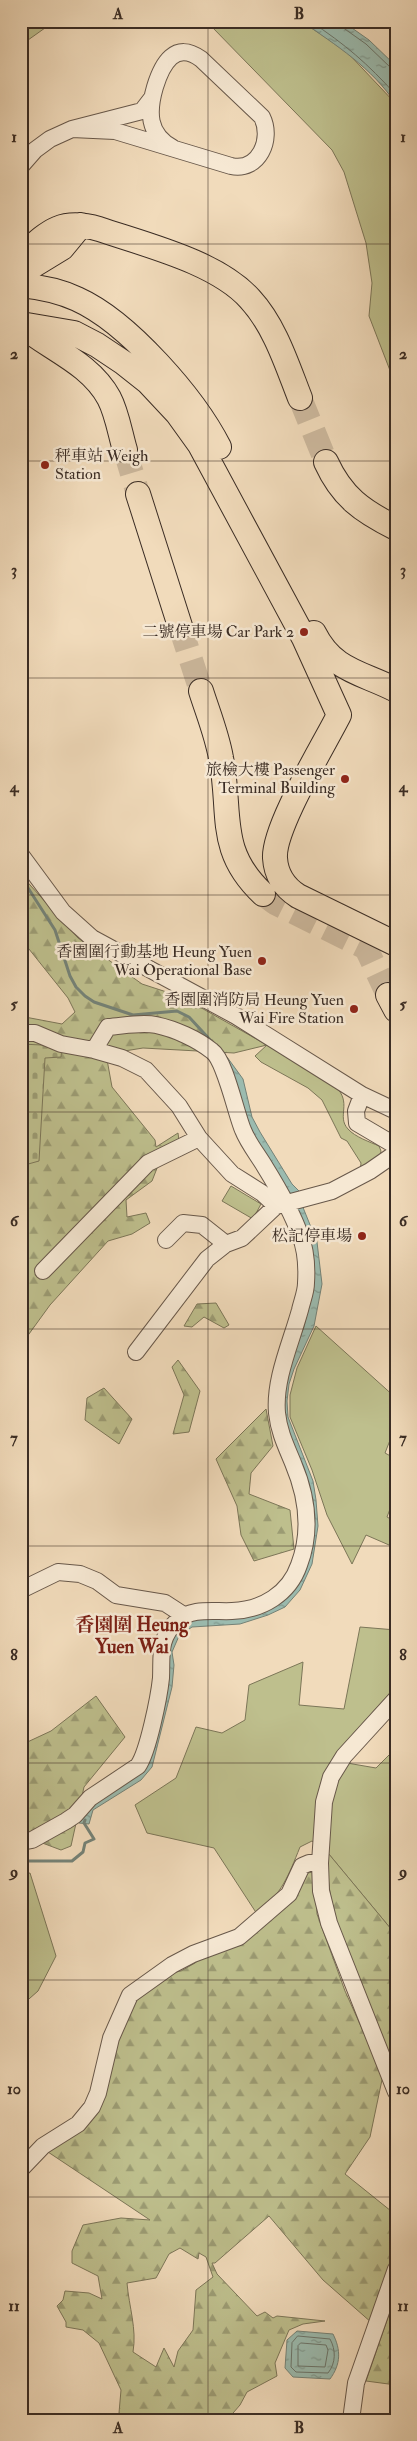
<svg xmlns="http://www.w3.org/2000/svg" width="417" height="2441" font-family="'IM FELL Double Pica','Noto Serif SC',serif">
  <defs>
    <pattern id="forest-firs" width="22" height="20" patternUnits="userSpaceOnUse" patternTransform="scale(1.25)"><rect width="22" height="20" fill="#bebf8d"/><path d="M5 1l3.5 6h-7zM16 11l3.5 6h-7z" fill="#9b9b73"/></pattern>
    <pattern id="cemetery-stones" width="16" height="16" patternUnits="userSpaceOnUse" patternTransform="scale(1.25)"><rect width="16" height="16" fill="#bebf8d"/><path d="M2 7V4a2 2 0 0 1 4 0v3zM10 15v-3a2 2 0 0 1 4 0v3z" fill="#9b9b73"/></pattern>
    <pattern id="water-ripples" width="26" height="14" patternUnits="userSpaceOnUse" patternTransform="scale(1.25)"><rect width="26" height="14" fill="#9bbbaf"/><path d="M2 4q2-2 4 0t4 0M15 11q2-2 4 0t4 0" fill="none" stroke="#7f988e"/></pattern>
  </defs>
  <rect width="100%" height="100%" fill="#f1dbbb"/>
  <filter id="stains"><feTurbulence type="fractalNoise" baseFrequency=".004" numOctaves="4"/><feColorMatrix values="0 0 0 0 .2 0 0 0 0 .09 0 0 0 0 .02 0 0 0 .5 -.17"/></filter>
  <radialGradient id="worn" r=".72"><stop offset=".6" stop-color="#630" stop-opacity="0"/><stop offset="1" stop-color="#630" stop-opacity=".3"/></radialGradient>
  <path fill="#bebf8d" stroke="#7c7658" d="M21,21H61L52,23L21,45Z
    M203,21H301L346,51L396,104V386L369,316L372,283L366,243L344,172L332,150L212,27Z
    M267,1045L335,1086C353,1103 336,1116 348,1129C355,1137 370,1142 379,1146L381,1151L379,1160L360,1172L361,1163L347,1141L341,1138L322,1100L308,1088L261,1062L255,1056Z
    M231,1186L261,1204L253,1219L222,1201Z
    M316,1326L396,1398V1425L385,1453L396,1459V1493L387,1517L396,1522V1548L366,1535L352,1564L327,1515L312,1470L290,1417V1395L297,1368Z
    M360,1627L396,1630V1686L336,1753L347,1763L376,1768L396,1748V1935L328,1853L312,1841L300,1847C288,1877 282,1893 257,1914L214,1848L147,1833L135,1805L176,1778L196,1727L222,1733L245,1720L249,1685L303,1662L299,1705L344,1709Z
    M30,1873L56,1956L38,1991L21,2006V1874Z"/>
  <path fill="url(#forest-firs)" stroke="#7c7658" fill-rule="evenodd" d="M21,875L78,938L142,984L182,997L267,1045L234,1053L143,1048L106,1054L112,1087L155,1140L156,1147L178,1133L180,1149L161,1158L152,1181L126,1200L127,1217L146,1213L150,1223L132,1234L108,1241L50,1305L21,1345V1054L25,1017L62,1024L75,1012L68,998L21,939Z
    M216,1303L229,1325L224,1328L204,1317L192,1327L184,1326L197,1304Z
    M178,1360L200,1391L189,1432L173,1434L184,1395L172,1367Z
    M104,1388L132,1419L119,1444L85,1420L87,1398Z
    M266,1409L273,1446L251,1473L249,1494L290,1510L294,1549L254,1561L241,1535L237,1506L216,1459Z
    M96,1696L125,1737L84,1787L71,1846L61,1850L21,1835V1745L51,1731Z
    M328,1853L396,1935V2071C371,2010 322,1918 328,1853Z
    M314,1872L317,1914L345,1991L383,2075L370,2137L345,2174L396,2215L391,2269L372,2323L323,2280L269,2216L215,2263H212L217,2274L257,2316L265,2312L273,2318L277,2316L325,2321L303,2324L289,2330L275,2363L277,2376L247,2392L240,2405L227,2420H138L119,2413L121,2390L99,2343L83,2330L66,2327V2322L57,2306L63,2300L65,2291L89,2293L102,2299L98,2276L72,2263V2251L83,2225L121,2218L150,2220L45,2150L70,2137L136,1998L168,1973L181,1971L195,1963L307,1873ZM180,2248L198,2259L199,2253L206,2257L213,2277L196,2290L193,2330L178,2351L174,2367L164,2348L156,2367L133,2352C137,2329 129,2307 127,2283L156,2278L169,2254Z
    M396,2294V2385L366,2381Z"/>
  <path fill="url(#cemetery-stones)" stroke="#7c7658" d="M21,1044L62,1046L61,1057L45,1058L39,1161L21,1166Z"/>
  <path fill="url(#water-ripples)" stroke="#748277" d="M301,21H342L369,40L396,66V104C372,68 336,45 301,21Z
    M227,1057L243,1079L252,1117L260,1132L292,1184L300,1192L302,1205L317,1242L322,1284L314,1326L294,1369L289,1384L287,1401L288,1417L313,1481L316,1500L318,1526L312,1564L300,1590L285,1607L268,1615L240,1624L192,1627L179,1636L172,1652L174,1665L172,1687L152,1767L141,1780L93,1810L89,1824L79,1823L84,1809L135,1773L163,1653L185,1620L269,1605L308,1539L285,1438L280,1389L304,1327L311,1294L313,1273L246,1129L222,1061Z
    M297,2331L333,2334C341,2350 341,2364 330,2379L293,2377L285,2368L287,2340Z"/>
  <g fill="none" stroke-linecap="round" stroke-linejoin="round">
    <path stroke="#6a746a" stroke-width="1" d="M310,21C346,45 367,63 396,95
      M340,21L342,27L366,44L391,68L396,69
      M298,2336L330,2339C336,2350 336,2363 328,2373L296,2372L291,2367L292,2343Z
      M301,2343L326,2345L328,2350L325,2367L298,2366V2346Z"/>
    <path stroke="#748277" stroke-width="3" d="M21,877L55,930L70,976L76,987L85,996L94,1002L133,1015L177,1011L189,1017L213,1043
      M21,1861H72L83,1852L85,1843L94,1839L84,1823L85,1820"/>
    <path stroke="#ccb89d" stroke-width="24" stroke-dasharray="24 12" stroke-linecap="butt" d="M300,398L326,462
      M125,450L138,494
      M180,626L201,691
      M263,894L275,903L366,948L388,995"/>
    <defs>
      <path id="minor" d="M72,129L115,131L231,166C259,172 273,139 262,117L201,59C175,40 162,64 155,87C148,111 147,134 173,148
        M21,166L35,150L50,139L72,129L142,111L152,98
        M21,855L63,912L92,938L236,1016L362,1095L396,1111
        M21,1033H35L61,1044L94,1050L108,1027C123,1026 141,1022 156,1025C175,1029 197,1039 212,1051C225,1060 236,1114 243,1130C248,1143 258,1155 265,1167C278,1188 292,1212 300,1235C306,1250 307,1267 306,1283C306,1292 302,1301 300,1310C291,1343 274,1379 277,1413C279,1432 286,1446 293,1463C307,1496 312,1531 299,1565C289,1594 262,1610 232,1611C215,1612 191,1607 177,1621C158,1639 162,1654 161,1678C159,1697 148,1752 138,1766L90,1798L75,1815L66,1821L32,1840L21,1842
        M94,1050L122,1058L146,1070L179,1106L199,1138L232,1174L262,1193L276,1206
        M362,1095L356,1111L357,1123L396,1146
        M166,1240L183,1223L202,1225L226,1244
        M43,1271L148,1163L199,1138
        M136,1352L207,1259L226,1244L242,1238L276,1206L332,1191L370,1171L396,1153
        M21,1590L58,1572L80,1574L97,1581L116,1595L165,1603L185,1616
        M396,1699L344,1756L331,1777L324,1802L320,1863L321,1891L329,1923L396,2092
        M21,2169L43,2146L78,2124L92,2107L98,2093L111,2038L130,1995L172,1965L193,1954L239,1937L289,1894L302,1866L309,1863H320
        M351,2420L356,2383L396,2269"/>
      <path id="highway" d="M21,257C48,232 60,218 99,229C146,245 217,262 250,299C275,326 287,365 300,398
        M21,273L62,248L81,225
        M21,285C40,287 60,291 77,299C128,322 194,398 219,447
        M21,324L74,333L97,345L124,363L148,382L177,413L200,445L304,638L339,715C324,745 273,828 275,858C276,875 284,887 298,896L396,944
        M21,325C50,349 90,363 109,398C117,413 120,433 125,450
        M326,462C342,497 362,511 396,528
        M138,494L180,626
        M314,633C333,671 361,672 396,690
        M201,691C208,713 217,735 221,758C232,813 216,850 263,894
        M388,995L396,1010"/>
    </defs>
    <use href="#minor" stroke="#68584a" stroke-width="18"/>
    <use href="#highway" stroke="#3a2c24" stroke-width="26"/>
    <use href="#minor" stroke="#f6e8d3" stroke-width="16"/>
    <use href="#highway" stroke="#f1dbbb" stroke-width="24"/>
  </g>
  <path fill="none" stroke="#3a2c24" stroke-width="1" stroke-opacity="0.55" d="M208,21V2420M21,244H396M21,461H396M21,678H396M21,895H396M21,1112H396M21,1329H396M21,1546H396M21,1763H396M21,1980H396M21,2197H396"/>
  <g fill="#8f2418" stroke="#f6e8d3" stroke-width="2">
    <circle cx="45" cy="465" r="5"/>
    <circle cx="304" cy="632" r="5"/>
    <circle cx="345" cy="779" r="5"/>
    <circle cx="262" cy="961" r="5"/>
    <circle cx="354" cy="1009" r="5"/>
    <circle cx="362" cy="1236" r="5"/>
  </g>
  <g text-anchor="middle" dominant-baseline="central" stroke-width="5" stroke-linejoin="round" paint-order="stroke">
    <g font-size="16" fill="#3a2c24" stroke="#f6e8d3" text-anchor="end">
      <text x="55" y="456" text-anchor="start">秤車站 Weigh<tspan x="55" dy="18">Station</tspan></text>
      <text x="294" y="632">二號停車場 Car Park 2</text>
      <text x="335" y="770">旅檢大樓 Passenger<tspan x="335" dy="18">Terminal Building</tspan></text>
      <text x="252" y="952">香園圍行動基地 Heung Yuen<tspan x="252" dy="18">Wai Operational Base</tspan></text>
      <text x="344" y="1000">香園圍消防局 Heung Yuen<tspan x="344" dy="18">Wai Fire Station</tspan></text>
      <text x="352" y="1236">松記停車場</text>
    </g>
    <g font-size="19" font-weight="bold" fill="#7a1f14" stroke="#f6e8d3">
      <text x="132" y="1625">香園圍 Heung<tspan x="132" dy="22">Yuen Wai</tspan></text>
    </g>
  </g>
  <rect width="417" height="2441" fill="none" stroke="#f1dbbb" stroke-width="55"/>
  <rect x="28" y="28" width="362" height="2386" fill="none" stroke="#3a2c24" stroke-width="2"/>
  <g font-size="16" text-anchor="middle" font-weight="bold" fill="#3a2c24">
    <text x="118" y="19">A</text>
    <text x="299" y="19">B</text>
    <text x="14" y="142">1</text>
    <text x="403" y="142">1</text>
    <text x="14" y="359">2</text>
    <text x="403" y="359">2</text>
    <text x="14" y="575">3</text>
    <text x="403" y="575">3</text>
    <text x="14" y="792">4</text>
    <text x="403" y="792">4</text>
    <text x="14" y="1009">5</text>
    <text x="403" y="1009">5</text>
    <text x="14" y="1226">6</text>
    <text x="403" y="1226">6</text>
    <text x="14" y="1443">7</text>
    <text x="403" y="1443">7</text>
    <text x="14" y="1660">8</text>
    <text x="403" y="1660">8</text>
    <text x="14" y="1877">9</text>
    <text x="403" y="1877">9</text>
    <text x="14" y="2094">10</text>
    <text x="403" y="2094">10</text>
    <text x="14" y="2311">11</text>
    <text x="403" y="2311">11</text>
    <text x="118" y="2433">A</text>
    <text x="299" y="2433">B</text>
  </g>
  <rect width="100%" height="100%" filter="url(#stains)"/>
  <rect width="100%" height="100%" fill="url(#worn)"/>
</svg>
